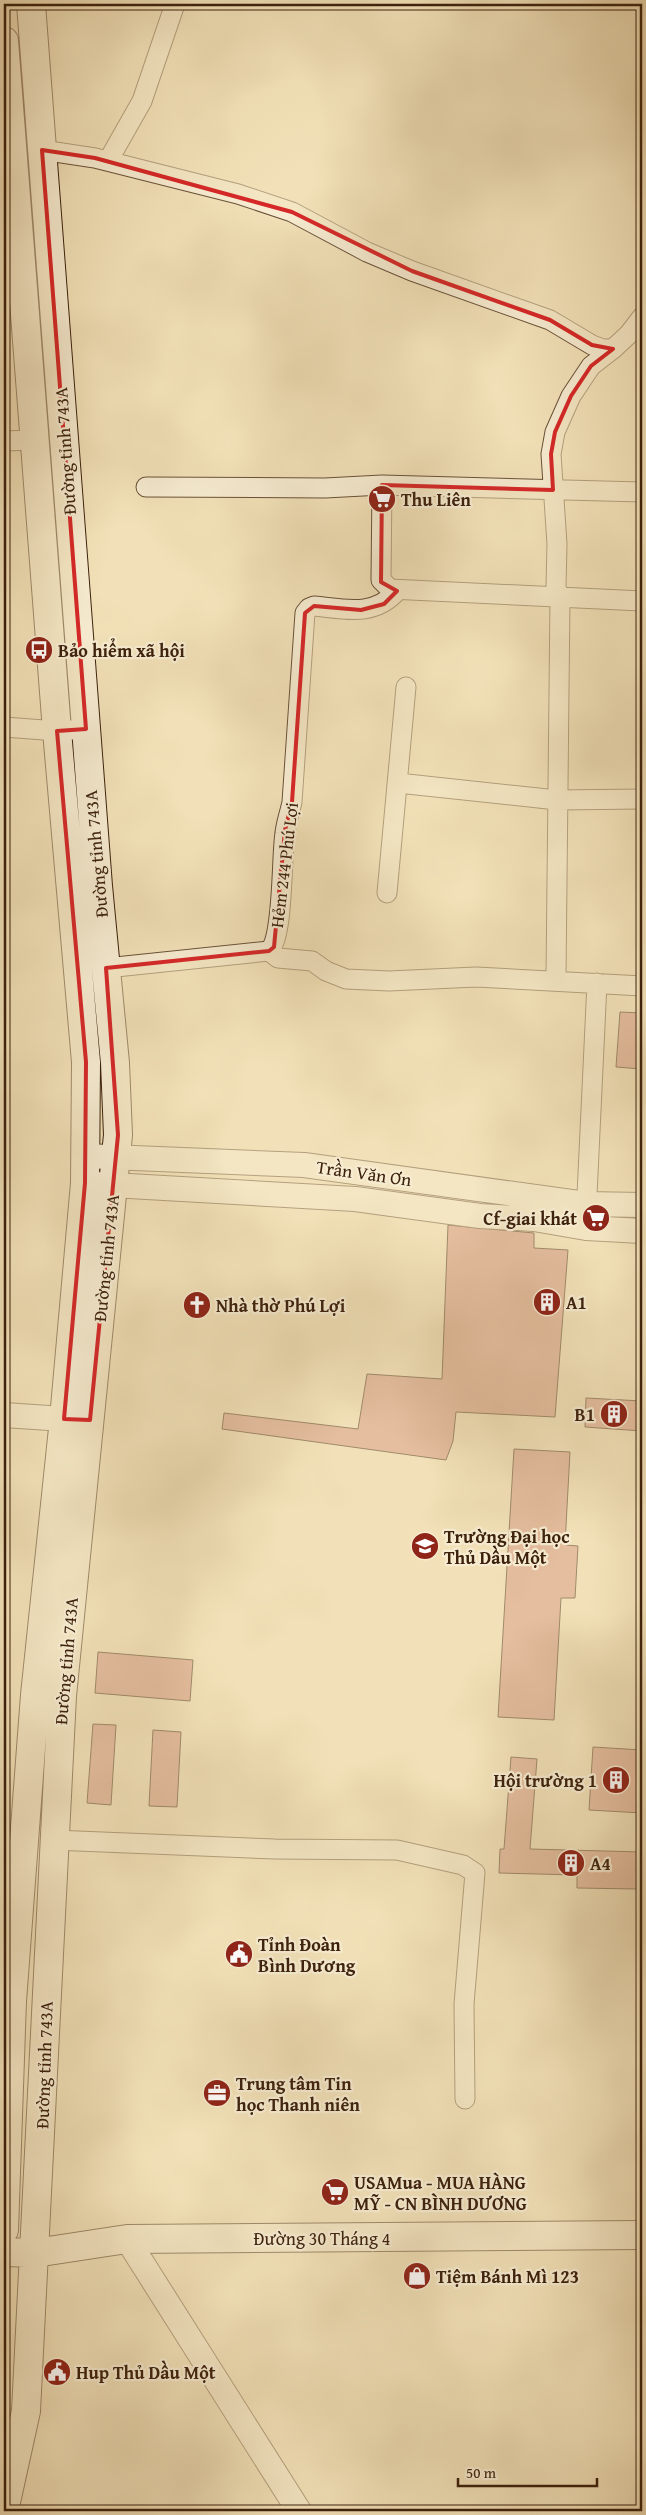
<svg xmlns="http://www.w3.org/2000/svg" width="646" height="2515" font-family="'Gentium Book Plus',serif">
  <rect width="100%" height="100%" fill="#f2e1b8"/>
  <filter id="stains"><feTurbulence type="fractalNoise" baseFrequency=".004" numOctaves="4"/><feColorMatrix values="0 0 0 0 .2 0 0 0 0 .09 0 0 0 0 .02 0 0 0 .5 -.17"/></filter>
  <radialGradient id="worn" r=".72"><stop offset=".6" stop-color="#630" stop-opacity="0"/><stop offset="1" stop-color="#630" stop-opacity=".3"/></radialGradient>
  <path fill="#d69280" stroke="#3c210d" d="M620,1012L642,1013L641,1069L616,1067Z
    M448,1225L534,1233V1248L568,1250L555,1417L456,1412L453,1441L446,1460L222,1429L224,1413L358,1429L367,1374L442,1379Z
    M586,1398L642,1401V1431L585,1427Z
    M514,1449L570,1452L565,1545L578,1546L575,1598H561L554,1720L498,1717Z
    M98,1652L193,1660L190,1701L95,1693Z
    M93,1724L116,1725L111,1805L87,1803Z
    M153,1730L181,1732L177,1807L149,1806Z
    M593,1747L642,1750V1813L589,1810Z
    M511,1757L537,1759L530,1849L642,1852V1874H639L638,1889L577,1888V1875L499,1873L500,1849H504Z"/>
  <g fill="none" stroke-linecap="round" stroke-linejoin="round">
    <defs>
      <path id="minor" d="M42,150L95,158L238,194L292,212L367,252L412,271L550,320L592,345L603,349H613L629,334L642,317
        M108,161L142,101L175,4
        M4,441L35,440
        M382,485L381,580L390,589L642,601
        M146,487L325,488L382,485L642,492
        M4,727L57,731L86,729
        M398,783L557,800L642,799
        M387,893L406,687
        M269,951L278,958L312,961L326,971L346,979L389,981L476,977L642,986
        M106,968L269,951C284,937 281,857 285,833C286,823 290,812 292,802L305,613L309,608L314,606C346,609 374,617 397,591
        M555,980L556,976L560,597L556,588L557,544L551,454L555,432L571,396L591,366L613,349
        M586,1216L597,983
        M53,1840L275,1849L397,1850L463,1865L475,1873L464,2004L465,2099
        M4,1850L24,1852"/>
      <path id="tertiary" d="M85,1156L304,1165L586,1204L642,1205
        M94,1184L355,1199L480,1216L534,1219L586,1228L642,1231
        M4,1415L64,1419
        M127,2239L299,2511"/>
      <path id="secondary" d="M4,41L57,731L86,1062L85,1183L64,1419L35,1695L12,2001L4,2230
        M4,2252L35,2253L127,2239L642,2235
        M4,2511L26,2411L62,1696L118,1135L115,1063L98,886L31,4"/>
    </defs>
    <use href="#minor" stroke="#6a5138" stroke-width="21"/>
    <use href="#tertiary" stroke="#6a5138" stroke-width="26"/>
    <use href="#secondary" stroke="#3c210d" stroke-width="30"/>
    <use href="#minor" stroke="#f7ecd1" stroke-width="19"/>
    <use href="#tertiary" stroke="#f7ecd1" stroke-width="24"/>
    <use href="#secondary" stroke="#f7ecd1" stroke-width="28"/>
  </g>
  <path d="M0 0H646V2515H0ZM42,150L95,158L292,212L412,271L550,320L592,345L613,349L591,366L571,396L555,432L551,454L553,490L382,485L381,582L397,591L384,604L361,610L314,606L305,613L292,802L285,830L274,947L269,951L106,968L118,1135L90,1420L64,1419L85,1183L86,1062L57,731L86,729Z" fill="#f2e1b8" fill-opacity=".55" fill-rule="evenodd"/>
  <path fill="none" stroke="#d62828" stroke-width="4" stroke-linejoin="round" d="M42,150L95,158L292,212L412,271L550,320L592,345L613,349L591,366L571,396L555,432L551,454L553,490L382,485L381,582L397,591L384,604L361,610L314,606L305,613L292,802L285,830L274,947L269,951L106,968L118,1135L90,1420L64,1419L85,1183L86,1062L57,731L86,729Z"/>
  <defs>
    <symbol id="supermarket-disc" viewBox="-11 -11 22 22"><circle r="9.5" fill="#8f2418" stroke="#f7ecd1"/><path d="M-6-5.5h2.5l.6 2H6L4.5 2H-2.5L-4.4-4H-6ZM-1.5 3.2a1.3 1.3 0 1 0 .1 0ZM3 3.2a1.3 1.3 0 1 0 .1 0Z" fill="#fff"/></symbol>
    <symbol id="bus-disc" viewBox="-11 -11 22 22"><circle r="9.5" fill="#8f2418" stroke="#f7ecd1"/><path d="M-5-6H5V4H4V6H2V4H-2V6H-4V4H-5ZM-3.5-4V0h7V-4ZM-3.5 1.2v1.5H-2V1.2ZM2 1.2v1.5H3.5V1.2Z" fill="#fff"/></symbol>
    <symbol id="building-disc" viewBox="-11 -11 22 22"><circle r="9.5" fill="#8f2418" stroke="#f7ecd1"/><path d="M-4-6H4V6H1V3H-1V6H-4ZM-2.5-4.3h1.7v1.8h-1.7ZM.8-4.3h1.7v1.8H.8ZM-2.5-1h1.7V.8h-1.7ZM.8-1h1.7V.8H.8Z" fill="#fff"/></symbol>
    <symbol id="church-disc" viewBox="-11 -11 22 22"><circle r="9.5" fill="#8f2418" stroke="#f7ecd1"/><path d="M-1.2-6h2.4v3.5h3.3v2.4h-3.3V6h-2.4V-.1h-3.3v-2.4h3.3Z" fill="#fff"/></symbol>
    <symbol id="university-disc" viewBox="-11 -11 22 22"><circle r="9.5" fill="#8f2418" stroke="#f7ecd1"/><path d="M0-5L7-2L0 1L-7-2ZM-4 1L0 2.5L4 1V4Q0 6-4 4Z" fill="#fff"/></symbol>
    <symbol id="civic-disc" viewBox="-11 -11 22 22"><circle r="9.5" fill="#8f2418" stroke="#f7ecd1"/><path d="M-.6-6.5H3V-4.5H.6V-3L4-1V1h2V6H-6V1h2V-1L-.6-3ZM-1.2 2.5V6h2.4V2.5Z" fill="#fff"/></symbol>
    <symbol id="office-disc" viewBox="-11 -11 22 22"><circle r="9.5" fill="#8f2418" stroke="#f7ecd1"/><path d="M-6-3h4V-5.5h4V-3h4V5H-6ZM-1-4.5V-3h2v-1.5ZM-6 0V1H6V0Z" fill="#fff"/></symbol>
    <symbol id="shop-disc" viewBox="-11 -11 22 22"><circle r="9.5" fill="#8f2418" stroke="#f7ecd1"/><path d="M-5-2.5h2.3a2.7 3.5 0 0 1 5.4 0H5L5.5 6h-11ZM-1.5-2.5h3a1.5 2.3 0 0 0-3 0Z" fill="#fff"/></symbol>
  </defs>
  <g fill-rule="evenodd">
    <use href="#supermarket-disc" x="366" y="483" width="32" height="32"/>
    <use href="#bus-disc" x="23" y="634" width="32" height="32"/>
    <use href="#supermarket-disc" x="580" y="1202" width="32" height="32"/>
    <use href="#building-disc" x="531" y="1286" width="32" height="32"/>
    <use href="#church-disc" x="181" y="1289" width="32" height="32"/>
    <use href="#building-disc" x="598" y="1398" width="32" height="32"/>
    <use href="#university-disc" x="409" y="1530" width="32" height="32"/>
    <use href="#building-disc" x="600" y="1764" width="32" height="32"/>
    <use href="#building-disc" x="555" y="1847" width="32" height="32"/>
    <use href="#civic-disc" x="223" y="1938" width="32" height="32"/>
    <use href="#office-disc" x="201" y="2077" width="32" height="32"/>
    <use href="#supermarket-disc" x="319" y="2176" width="32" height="32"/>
    <use href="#shop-disc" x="401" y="2260" width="32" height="32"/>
    <use href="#civic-disc" x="41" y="2356" width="32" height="32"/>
  </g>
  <g text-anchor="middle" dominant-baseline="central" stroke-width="4.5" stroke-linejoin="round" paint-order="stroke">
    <g font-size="18" fill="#3c210d" stroke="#f7ecd1">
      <text transform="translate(65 451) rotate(-94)">Đường tỉnh 743A</text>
      <text transform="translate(96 854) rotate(-95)">Đường tỉnh 743A</text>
      <text transform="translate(284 865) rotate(-83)">Hẻm 244 Phú Lợi</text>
      <text transform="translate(364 1173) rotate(8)">Trần Văn Ơn</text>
      <text transform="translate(106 1258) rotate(-84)">Đường tỉnh 743A</text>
      <text transform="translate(66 1661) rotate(-85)">Đường tỉnh 743A</text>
      <text transform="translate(44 2065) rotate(-88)">Đường tỉnh 743A</text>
      <text x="322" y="2238">Đường 30 Tháng 4</text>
    </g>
    <g font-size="18" font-weight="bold" fill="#3c210d" stroke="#f7ecd1" text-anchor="start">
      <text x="401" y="499">Thu Liên</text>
      <text x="58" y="650">Bảo hiểm xã hội</text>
      <text x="577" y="1218" text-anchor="end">Cf-giai khát</text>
      <text x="566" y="1302">A1</text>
      <text x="216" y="1305">Nhà thờ Phú Lợi</text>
      <text x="595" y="1414" text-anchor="end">B1</text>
      <text x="444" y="1536">Trường Đại học<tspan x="444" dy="21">Thủ Dầu Một</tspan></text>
      <text x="597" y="1780" text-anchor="end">Hội trường 1</text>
      <text x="590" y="1863">A4</text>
      <text x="258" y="1944">Tỉnh Đoàn<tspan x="258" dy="21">Bình Dương</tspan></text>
      <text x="236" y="2083">Trung tâm Tin<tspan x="236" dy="21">học Thanh niên</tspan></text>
      <text x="354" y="2182">USAMua - MUA HÀNG<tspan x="354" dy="21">MỸ - CN BÌNH DƯƠNG</tspan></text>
      <text x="436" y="2276">Tiệm Bánh Mì 123</text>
      <text x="76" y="2372">Hup Thủ Dầu Một</text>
    </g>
  </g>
  <rect width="646" height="2515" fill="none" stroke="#f2e1b8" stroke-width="20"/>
  <rect x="5" y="5" width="636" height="2505" fill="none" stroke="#3c210d" stroke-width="2.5"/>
  <rect x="10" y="10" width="626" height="2495" fill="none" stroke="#3c210d"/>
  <path d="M458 2478v8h139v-8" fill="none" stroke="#3c210d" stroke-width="2.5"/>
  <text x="466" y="2478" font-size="15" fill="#3c210d" stroke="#f7ecd1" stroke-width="4" paint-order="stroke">50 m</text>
  <rect width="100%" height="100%" filter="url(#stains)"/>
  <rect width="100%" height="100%" fill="url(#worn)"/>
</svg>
